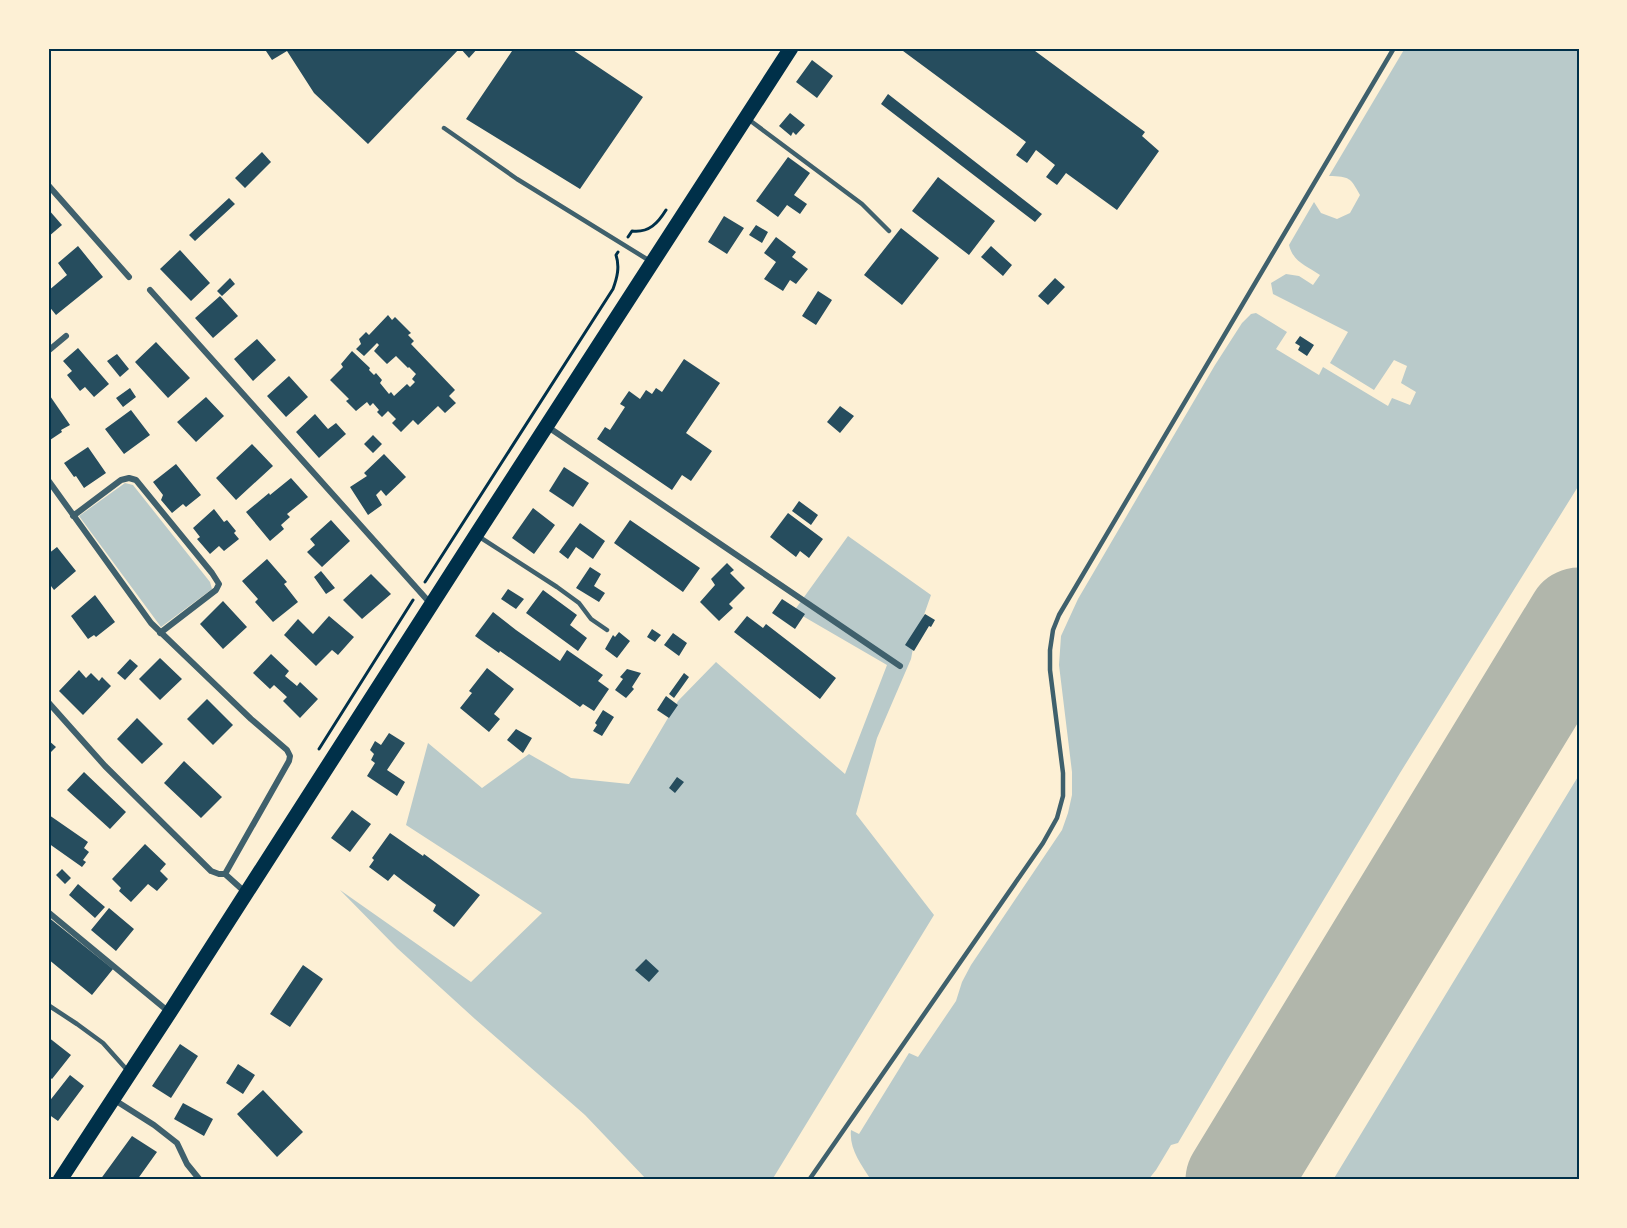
<svg xmlns="http://www.w3.org/2000/svg" width="1627" height="1228" font-family="'Alegreya Sans',sans-serif">
  <rect width="100%" height="100%" fill="#fdf0d5"/>
  <path fill="#b9caca" d="M1405,48H1579V485L1400,773L1227,1060L1178,1143L1171,1145L1156,1170L1148,1180H871C861,1164 849,1149 851,1130L859,1134L909,1053L918,1057L956,1001L962,982L971,965L1062,830L1068,813L1072,795V772L1059,665L1061,636L1078,599L1215,365L1242,323L1251,314L1256,313L1287,332L1276,349L1319,375L1323,367L1388,406L1392,398L1410,405L1416,392L1401,383L1407,366L1394,360L1374,390L1330,363L1348,332L1273,294L1271,283L1286,274L1299,276L1313,285L1320,275C1307,266 1293,262 1289,245L1314,202L1321,213L1337,219L1350,213L1360,195C1350,177 1350,177 1329,176Z
    M125,483L133,485L210,582L212,589L161,627L79,516Z
    M848,536L931,595L914,643L911,659L877,738L856,814L934,915L772,1180H647L585,1115L475,1019L397,948L340,890L471,982L542,913L406,825L428,743L482,788L529,754L571,778L629,784L678,701L716,662L845,774L887,665L794,611Z
    M1579,775V1180H1333Z"/>
  <g fill="none" stroke-linecap="round" stroke-linejoin="round">
    <path stroke="#b1b6ab" stroke-width="105" d="M1238,1180L1579,620"/>
  </g>
  <path fill="#264d5e" d="M264,48H478L469,58L460,48L368,144L314,93L287,51L272,60Z
    M514,48H570L643,97L580,189L466,119Z
    M899,48H1031L1145,132L1142,136L1159,151L1117,210L1066,173L1057,185L1046,177L1055,165L1036,150L1027,163L1016,155L1026,142Z
    M812,60L833,76L817,98L796,82Z
    M888,94L1042,214L1035,222L881,104Z
    M790,113L805,125L796,135L793,132L791,136L779,126Z
    M262,152L271,162L245,188L235,178Z
    M788,157L810,173L794,195L807,204L800,214L787,205L778,217L756,201Z
    M938,177L995,221L969,255L912,211Z
    M229,198L235,204L195,241L189,235Z
    M48,209L62,225L48,237Z
    M724,216L744,228L727,254L708,242Z
    M756,225L768,232L762,243L749,235Z
    M901,228L939,258L902,305L864,275Z
    M776,237L796,252L792,257L808,269L796,284L790,280L783,291L764,279L776,262L764,253Z
    M78,246L103,277L56,315L48,305V291L67,275L58,263Z
    M991,246L1012,265L1003,276L981,257Z
    M180,250L210,283L191,301L160,269Z
    M230,278L235,284L222,296L217,291Z
    M1055,278L1065,287L1048,305L1038,296Z
    M818,291L832,300L816,325L802,316Z
    M220,296L238,316L213,338L195,318Z
    M388,315L392,320L395,317L411,333L408,335L414,341L411,344L455,390L449,396L456,403L445,413L438,406L418,425L413,420L401,432L392,423L396,419L388,411L382,417L377,412L379,410L373,403L370,406L367,402L356,411L346,401L349,399L330,380L343,367L341,364L352,351L370,368L369,370L374,375L376,373L382,380L380,383L389,394L391,392L394,396L407,384L410,387L415,382L412,379L416,374L409,367L408,368L396,356L387,364L374,351L379,345L377,343L364,356L356,349L361,344L359,339L366,332L369,335Z
    M1300,336L1314,345L1307,356L1298,350L1300,346L1295,343Z
    M257,339L276,360L253,381L234,359Z
    M156,342L190,378L168,398L135,362Z
    M78,348L109,384L94,397L85,387L80,391L67,375L72,371L63,361Z
    M117,354L129,369L120,377L107,361Z
    M684,359L720,383L686,433L712,451L691,481L682,475L672,490L597,439L605,427L610,430L625,407L620,404L629,391L640,399L646,390L652,394L656,388L662,392Z
    M289,376L308,397L286,417L267,396Z
    M130,388L136,397L123,407L116,398Z
    M48,393L70,425L61,430L62,432L50,440L48,438Z
    M206,397L224,416L196,442L177,422Z
    M840,406L854,416L840,433L827,422Z
    M131,410L150,435L124,454L105,429Z
    M315,414L328,429L336,423L346,434L319,458L296,432Z
    M373,435L382,444L373,453L364,444Z
    M252,444L273,466L236,500L216,478Z
    M88,447L106,473L84,488L76,476L74,477L64,463Z
    M384,454L406,477L386,496L381,490L376,495L382,505L368,515L350,487L367,476L364,473Z
    M176,464L201,495L186,507L183,504L172,513L161,500L163,495L153,482Z
    M564,467L589,483L573,507L549,491Z
    M291,478L308,497L287,514L290,517L281,525L284,529L270,541L246,512L269,493L270,495Z
    M799,501L818,515L811,525L792,511Z
    M533,508L555,525L534,554L512,538Z
    M214,509L224,522L227,520L236,531L234,533L239,539L224,551L219,546L210,554L197,539L200,537L193,528Z
    M788,513L823,539L809,558L800,551L796,557L770,537Z
    M331,520L350,541L322,567L307,552L315,545L310,539Z
    M630,520L700,568L683,592L614,543Z
    M580,523L605,541L593,559L576,547L568,559L559,552Z
    M57,547L76,571L54,590L48,582V554Z
    M267,559L287,582L284,584L298,602L273,622L255,602L258,599L242,581Z
    M727,563L734,570L730,573L745,588L729,604L733,608L719,621L700,602L715,585L711,579Z
    M590,567L601,574L594,586L605,593L599,602L576,588Z
    M321,571L335,588L326,594L314,577Z
    M371,574L391,594L362,619L343,600Z
    M508,589L524,599L516,609L501,599Z
    M543,590L577,615L570,625L587,638L578,651L526,613Z
    M95,595L115,622L96,637L94,635L88,639L71,616Z
    M782,599L805,614L795,629L772,613Z
    M223,601L247,627L223,649L200,624Z
    M493,612L516,630L560,661L567,650L603,675L598,681L609,689L594,711L583,704L580,707L500,651L499,653L475,636Z
    M925,614L935,620L931,627L929,626L914,651L905,645Z
    M329,616L354,637L338,655L332,650L316,666L284,635L298,619L313,634Z
    M747,616L763,628L766,624L836,678L820,699L734,632Z
    M652,629L661,635L655,642L647,637Z
    M619,632L630,641L617,658L605,649L613,635L615,637Z
    M673,633L687,643L679,656L664,645Z
    M271,654L289,671L285,676L297,686L300,682L318,699L300,718L283,701L287,697L274,685L270,689L253,673Z
    M160,658L182,679L160,700L139,679Z
    M130,659L138,666L125,680L117,673Z
    M487,668L514,689L494,714L500,719L489,732L460,708L472,693L469,691Z
    M627,669L641,673L632,687L634,689L626,698L615,690L623,679L620,677Z
    M79,670L86,678L91,673L99,681L102,677L111,686L83,715L59,691Z
    M684,673L689,677L674,698L669,694Z
    M666,696L678,705L669,718L657,710Z
    M207,699L233,725L213,745L187,719Z
    M603,710L614,717L602,736L593,731L597,725L595,723Z
    M137,718L163,744L142,764L117,739Z
    M516,729L532,738L523,753L507,740Z
    M389,733L405,743L387,770L405,782L397,796L367,776L375,763L371,760L374,754L370,750L375,741L381,745Z
    M48,740L56,747L48,755Z
    M184,761L222,797L201,818L164,783Z
    M84,772L126,812L110,829L67,790Z
    M677,777L684,782L675,793L669,788Z
    M352,810L371,824L350,852L331,838Z
    M49,815L88,842L84,848L89,852L83,860L86,862L82,867L48,843Z
    M390,833L423,856L424,854L480,895L454,927L433,911L436,905L403,881L394,874L388,881L369,867L374,860L372,858Z
    M145,844L166,864L160,871L168,879L157,891L148,884L131,902L119,891L121,888L112,879Z
    M62,869L71,878L65,884L56,875Z
    M78,884L105,907L95,918L69,895Z
    M109,908L134,929L116,951L91,930Z
    M48,917L113,969L92,995L48,959Z
    M646,959L659,971L649,982L635,970Z
    M303,965L323,979L290,1027L270,1014Z
    M48,1037L71,1055L52,1079L48,1076Z
    M180,1044L198,1056L171,1098L152,1086Z
    M238,1064L255,1075L243,1094L226,1083Z
    M70,1075L84,1086L58,1121L48,1114V1103Z
    M263,1090L303,1132L277,1157L237,1114Z
    M183,1103L213,1119L204,1136L174,1119Z
    M132,1136L157,1152L137,1180H100Z"/>
  <g fill="none" stroke-linecap="round" stroke-linejoin="round">
    <path stroke="#003049" stroke-width="3" d="M628,237L632,231C649,233 658,223 666,210
      M425,582L613,289C617,278 620,267 616,255L618,252
      M319,749L413,600"/>
    <path stroke="#3f606c" stroke-width="4.5" d="M748,119L862,204L889,231
      M444,128L517,179L650,261
      M478,536L557,587L579,603L591,619L607,630
      M48,1005L77,1024L103,1043L128,1071
      M809,1180L1043,843L1057,818L1063,796V773L1050,670V650L1053,630L1059,615L1394,48"/>
    <path stroke="#3f606c" stroke-width="6" d="M48,185L129,277
      M150,290L430,603
      M48,351L66,336
      M548,427L900,666
      M48,480L151,623L251,719L287,750L290,756L289,761L225,874
      M73,516L121,480L129,478L136,480L212,573L219,584L216,590L160,633
      M48,702L105,766L211,871L219,874H225
      M225,874L245,892
      M48,912L169,1012
      M113,1099L154,1125L177,1143L187,1164L200,1180"/>
    <path stroke="#003049" stroke-width="15" d="M60,1180L170,1012L476,535L791,48"/>
  </g>
  <rect width="1627" height="1228" fill="none" stroke="#fdf0d5" stroke-width="99"/>
  <rect x="50" y="50" width="1528" height="1128" fill="none" stroke="#003049" stroke-width="2"/>
</svg>
